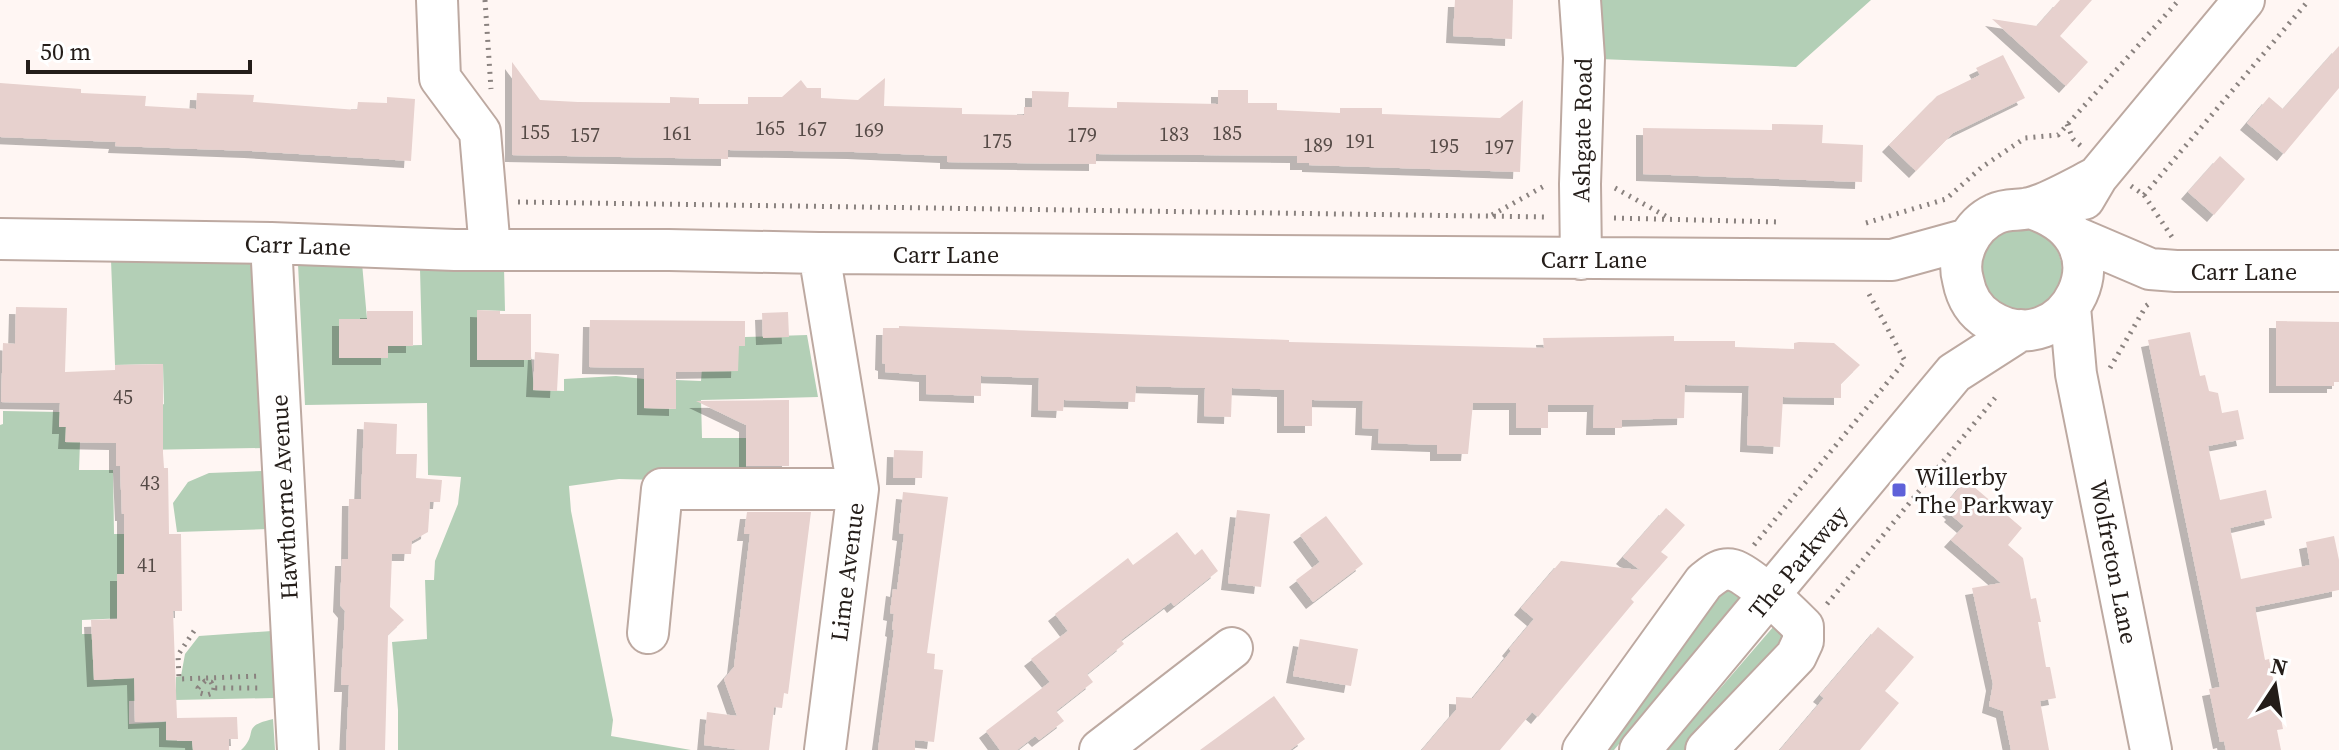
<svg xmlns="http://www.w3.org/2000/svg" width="2339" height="750" font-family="'Source Serif 4',serif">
  <defs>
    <filter id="shadow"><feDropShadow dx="-7" dy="7" stdDeviation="0" flood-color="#0004"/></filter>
  </defs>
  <rect width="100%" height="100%" fill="#fff6f3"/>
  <path fill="#b3cfb6" d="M1594,0H1871L1796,67L1600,59Z
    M1980 270a41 41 0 1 1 82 0a41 41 0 1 1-82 0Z
    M111,260L253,262L263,448L139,450L162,405L164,404L163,364L115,365Z
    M362,263L367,319H339V358H388V346L422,345L420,269L504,267L505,311L478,310L499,357L531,356L534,390L564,391V379L616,376L644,379V408L676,409V380L701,381L702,368L745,337L807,335L818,397L701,400L702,438H746V478L659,480L619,479L569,486L571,511L613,720L611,736L691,750H398V710L392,642L427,639L425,580H434L435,561L458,504L461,477L428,475L427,403L305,405L298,264Z
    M3,411L60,412L59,426L66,427V441L80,442L79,470H113L114,534H124V574H117V601L124,618L82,620V634H92L94,680L153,677L176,690V677L181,676L185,654L199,636L272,631L274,698L129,701V724L180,721L176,726L177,741H192L193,750H0V425L3,424Z
    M263,471L268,529L177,532L173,503L188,482L209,473Z
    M1714,587L1740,592L1737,603L1614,750H1595Z
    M1774,626L1791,636L1690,750H1667Z
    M273,719L275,750H241C260,732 239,727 273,719Z"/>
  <path fill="#e7d1ce" filter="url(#shadow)" d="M1455,0H1513L1512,39L1453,36Z
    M2060,0H2092L2060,36L2088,62L2066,86L1992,19L2037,26Z
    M2339,46V88L2284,154L2247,123L2269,97L2283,109Z
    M2003,55L2025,98L1953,133L1916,171L1889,145L1937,96L1980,75L1976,68Z
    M512,62L540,100L578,102L670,103V97L699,98V104H748V97H782L801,80L807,88H821V98L858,100L885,78L884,106L962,108V114L1024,115V107H1032V91L1069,92L1068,107L1117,108V102L1218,104V90H1248V103H1277V110L1340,113V108H1382V114L1500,118L1523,100L1520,172L1309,165V163H1297V156L1096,154V164L947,162V156L854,152L728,150V159L512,155Z
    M0,83L81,89V93L146,96L145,106L196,109L197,93L254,95L253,102L357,110L358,102L387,103V97L415,99L411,161L251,151L115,146L116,142L0,137Z
    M1772,124L1823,125L1822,143L1863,145L1862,182L1643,174V128L1772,130Z
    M2220,156L2245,179L2214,215L2188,192Z
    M16,307L67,308L65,372L115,370V365L163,364V453L164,468H168L169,534H181L182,611H173L177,718L237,717L238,739H229V750H193L192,741L166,740V721L135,722L134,678L94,680L91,620L117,619V574H124V514H122L120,466H116V443L65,442L66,427H59L60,403L1,402L3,343L15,344Z
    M477,310L500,311V314H531V360H477Z
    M367,311H413V346H388V358H339V319H367Z
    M788,312L789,337L763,338L762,313Z
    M590,320L745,321V346H739L738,371L676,372V409L644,408V368L589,367Z
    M2276,321L2339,322V382H2334V386H2276Z
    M899,326L1289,340V342L1544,348L1543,338L1674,336V341H1735V347L1794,349V343L1799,342L1834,343L1860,365L1841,384V398L1783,397L1780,447L1747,445L1749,386L1685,385L1684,418L1622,420V428H1593L1594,405H1548V428H1516V403H1473L1468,454H1437V445L1378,443L1379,429L1362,428L1363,401L1312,400V426H1284V390L1232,388L1231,417L1204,416L1205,388L1136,386L1135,402L1064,400L1063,411L1038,410L1039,378L981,376V396L926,394V375L885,372V364L882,363L883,328H899Z
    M2190,332L2200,376L2205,375L2209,391L2218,393L2222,413L2238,410L2244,439L2208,446L2220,500L2266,490L2272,518L2230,528L2241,579L2310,565L2306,542L2334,536L2339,560V590L2255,607L2265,660L2269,659L2283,729L2277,730L2281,750H2226L2224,741L2220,742L2209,689L2220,687L2148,340Z
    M535,352L559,354L557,391L533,390Z
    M789,400V466H746V425L696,401Z
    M364,422L397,424L396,454H417L416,478L442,480L440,502H430L428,532L412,541L411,554H392L390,607L404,620L388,635L385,750H346L349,685H341L345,611L340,605L342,559H348L349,499H361Z
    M894,450L923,451L922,478H893Z
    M1966,480L2022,528L2008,545L2023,558L2031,599L2036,598L2041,622H2038L2046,667H2050L2056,698L2040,701L2049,750H2011L2003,711L1989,706L1993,684L1972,588L2001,583L1951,540L1964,526L1951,515L1953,513L1945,505Z
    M903,492L948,497L927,653L935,654L934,669L943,670L934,742L915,740V750H878L894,630L892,629L894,614L890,613L893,589L897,590L904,534L899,533Z
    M1666,508L1685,525L1661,552L1668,557L1631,599L1634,602L1538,717L1532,712L1500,750H1422L1456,710V697L1473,698L1511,651L1509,649L1534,619L1521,608L1561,561L1640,570L1623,557Z
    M1237,510L1270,514L1261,587L1228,583Z
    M747,512H811L788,694L784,693L782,708L774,707L769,750H742L704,745L707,712L737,716L724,679L734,667L750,534H744Z
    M1326,516L1363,564L1313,602L1296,580L1320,562L1300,535Z
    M1177,532L1195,555L1202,549L1218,571L1174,606L1171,602L1121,640L1124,644L1087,674L1093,682L1056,711L1064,721L1039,740L1035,736L1017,750H1000L986,731L1050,682L1031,659L1068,631L1055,614L1128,558L1133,565Z
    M1878,627L1914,657L1885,691L1899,703L1860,750H1780L1824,698L1820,695Z
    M1300,639L1358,649L1351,686L1293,676Z
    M1274,696L1305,739L1290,750H1200Z"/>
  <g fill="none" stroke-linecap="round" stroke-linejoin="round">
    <defs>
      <path id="minor" d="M437,0L440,78L480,132L490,250
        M1580,0L1584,58L1580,184L1581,259
        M2084,199L2097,177L2244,0
        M2030,208C2135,239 2065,368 1989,320C1974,311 1966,296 1963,280C1956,255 1971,225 1995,214C2007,208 2018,211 2030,208C2048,204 2079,186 2097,177
        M2075,237L2150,269L2176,271H2339
        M0,239L271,243L455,250H669L819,253L1892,260L1968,239
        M271,243L298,750
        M819,253L858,489L825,750
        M2070,307L2076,374L2151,750
        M648,633L662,489H858
        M1100,750L1232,648
        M1583,750L1704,582C1713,575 1721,567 1733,570C1750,575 1789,613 1803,627V641L1796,656L1706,750
        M1640,750L1954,373L2021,330"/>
    </defs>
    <use href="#minor" stroke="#bda9a1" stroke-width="44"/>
    <path stroke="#8a827f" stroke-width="5" stroke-dasharray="2 6" stroke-linecap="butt" d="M485,0L491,89
      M2067,124L2073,139L2082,147
      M2131,186L2144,195L2172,237
      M1615,188L1669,218
      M2144,195L2309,0
      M518,202L1548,217
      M1492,215L1546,185
      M1614,218L1780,222
      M1866,223L1946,199L1982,167L2025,138L2058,135L2179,0
      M2110,368L2146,306L2150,303
      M1754,545L1905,361L1869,294
      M1827,604L1995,398
      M194,631L178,655L179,679L261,676
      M214,688L213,693L207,695L200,693L198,688L205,681L211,682L214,688H261"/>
    <use href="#minor" stroke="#fff" stroke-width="40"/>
  </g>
  <rect fill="#5e61d9" stroke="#fff" stroke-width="3" x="1891" y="482" width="16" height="16" rx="4"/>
  <g text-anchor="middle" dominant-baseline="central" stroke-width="6" stroke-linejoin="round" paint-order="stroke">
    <g font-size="20" fill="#554a46">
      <text x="770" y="128">165</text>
      <text x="812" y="129">167</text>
      <text x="869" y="130">169</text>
      <text x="535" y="132">155</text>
      <text x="677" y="133">161</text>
      <text x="1227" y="133">185</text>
      <text x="1174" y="134">183</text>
      <text x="585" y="135">157</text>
      <text x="1082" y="135">179</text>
      <text x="997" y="141">175</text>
      <text x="1360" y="141">191</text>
      <text x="1318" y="145">189</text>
      <text x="1444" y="146">195</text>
      <text x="1499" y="147">197</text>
      <text x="123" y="397">45</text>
      <text x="150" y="483">43</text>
      <text x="147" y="565">41</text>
    </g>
    <g font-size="24" fill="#241d19" stroke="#fff">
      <text transform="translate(1582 130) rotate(-89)">Ashgate Road</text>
      <text transform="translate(298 245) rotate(2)">Carr Lane</text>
      <text x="946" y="254">Carr Lane</text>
      <text x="1594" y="259">Carr Lane</text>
      <text x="2244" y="271">Carr Lane</text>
      <text transform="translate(284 497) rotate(-93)">Hawthorne Avenue</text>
      <text transform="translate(1798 562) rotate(-50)">The Parkway</text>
      <text transform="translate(2114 562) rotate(79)">Wolfreton Lane</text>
      <text transform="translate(847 572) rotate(-83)">Lime Avenue</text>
    </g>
    <g font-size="24" fill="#241d19" stroke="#fff" text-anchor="start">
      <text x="1915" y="476">Willerby<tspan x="1915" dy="28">The Parkway</tspan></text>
    </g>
  </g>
  <g transform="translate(2275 686) rotate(12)" stroke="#ffffff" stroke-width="6" paint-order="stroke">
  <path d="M0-6L14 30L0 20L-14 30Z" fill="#241d19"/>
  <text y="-12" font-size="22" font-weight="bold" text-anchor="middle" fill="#241d19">N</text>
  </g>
  <path d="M28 60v12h222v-12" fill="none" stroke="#241d19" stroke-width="4"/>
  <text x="40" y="60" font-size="24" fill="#241d19" stroke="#ffffff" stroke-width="6" paint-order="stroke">50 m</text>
</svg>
